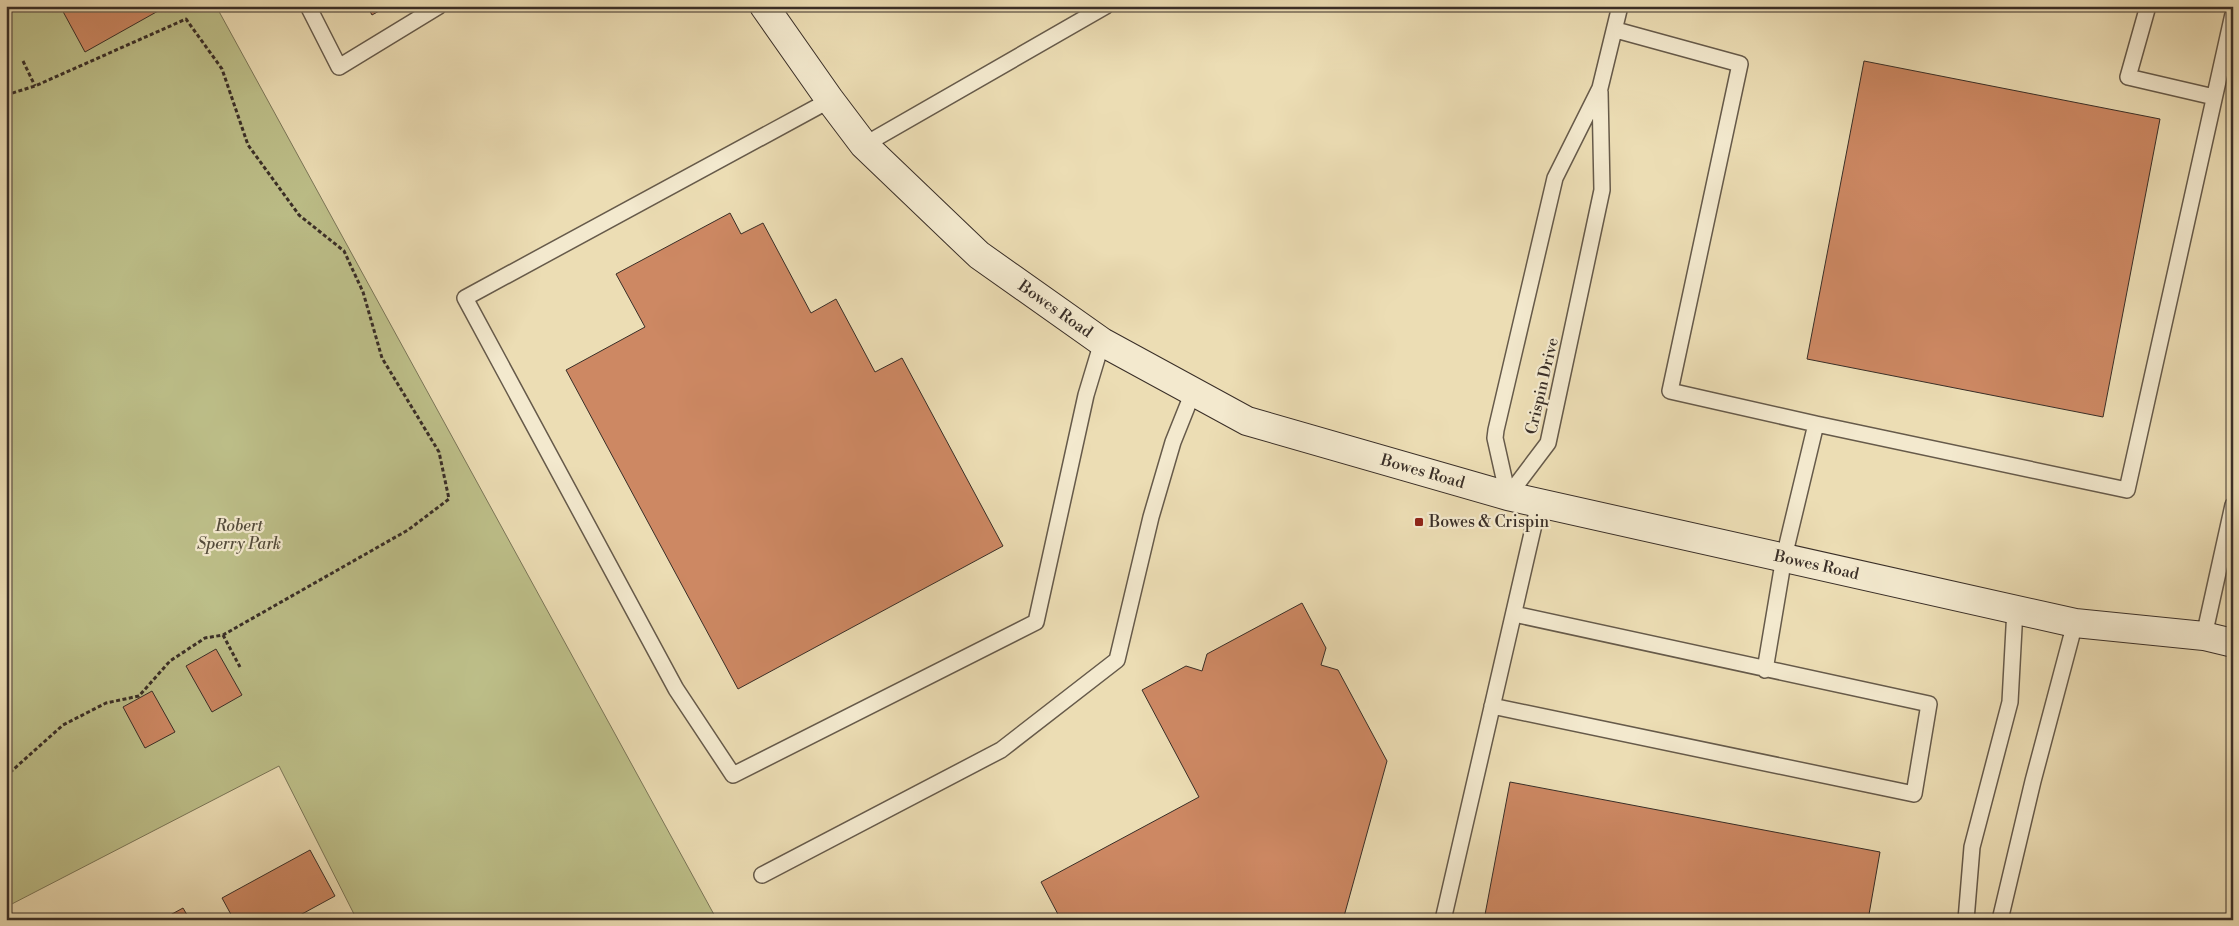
<svg xmlns="http://www.w3.org/2000/svg" width="2239" height="926" font-family="'Libre Bodoni',serif">
  <rect width="100%" height="100%" fill="#ecddb4"/>
  <filter id="stains"><feTurbulence type="fractalNoise" baseFrequency=".004" numOctaves="4"/><feColorMatrix values="0 0 0 0 .2 0 0 0 0 .09 0 0 0 0 .02 0 0 0 .5 -.17"/></filter>
  <radialGradient id="worn" r=".72"><stop offset=".6" stop-color="#630" stop-opacity="0"/><stop offset="1" stop-color="#630" stop-opacity=".3"/></radialGradient>
  <path fill="#bdbf89" stroke="#7b7658" d="M6,6H216L717,920H357L279,766L6,907Z"/>
  <path fill="#cd8863" stroke="#392e27" d="M60,6H167L85,52Z
    M367,6H388L372,15Z
    M1864,61L2160,119L2103,417L1807,359Z
    M730,213L741,234L763,223L811,313L836,299L875,372L902,358L1003,546L738,689L566,370L645,327L616,274Z
    M1302,603L1326,648L1321,665L1338,670L1387,761L1343,920H1061L1041,882L1199,797L1142,690L1186,666L1202,671L1207,654Z
    M216,649L242,695L212,712L186,666Z
    M152,691L175,732L145,748L123,707Z
    M1510,782L1880,852L1868,920H1484Z
    M310,850L335,896L291,920H234L222,898Z
    M183,908L190,920H161Z"/>
  <g fill="none" stroke-linecap="round" stroke-linejoin="round">
    <defs>
      <path id="lane" d="M308,6L339,67L439,6
        M2148,6L2128,77L2214,97
        M1616,30L1740,64L1670,391L1816,424L1784,557L1765,670
        M830,100L465,298L676,689L733,775L1036,622L1086,395L1102,342
        M864,145L1106,6
        M1816,424L2127,490L2233,14
        M1508,496L1495,438L1496,430L1555,178L1600,88L1620,6
        M1508,496L1548,443L1602,190L1600,92
        M2204,636L2233,505
        M1492,706L1914,794L1929,704L1514,614
        M762,875L1001,750L1117,660L1151,517L1173,442L1193,392
        M1443,920L1539,503
        M1966,920L1972,847L2010,702L2015,609
        M2000,920L2033,781L2075,623"/>
      <g id="secondary">
        <path id="s1" d="M764,6L830,100L864,145L979,255L1102,342L1247,421L1508,496L2075,623L2204,636L2233,643"/>
      </g>
    </defs>
    <use href="#lane" stroke="#665a4a" stroke-width="18"/>
    <use href="#secondary" stroke="#392e27" stroke-width="30"/>
    <path stroke="#392e27" stroke-width="3" stroke-dasharray="4 2.5" stroke-linecap="butt" d="M23,61L35,86
      M6,95L35,86L186,19L222,69L248,145L299,215L344,251L363,292L382,358L439,452L449,499L408,530L223,635L205,638L170,661L139,696L106,703L63,725L6,776
      M223,635L240,667"/>
    <use href="#lane" stroke="#f3e9ce" stroke-width="15"/>
    <use href="#secondary" stroke="#f3e9ce" stroke-width="28"/>
  </g>
  <rect fill="#8f2418" stroke="#f3e9ce" stroke-width="2" x="1414" y="517" width="10" height="10" rx="2.5"/>
  <g text-anchor="middle" dominant-baseline="central" stroke-width="4.5" stroke-linejoin="round" paint-order="stroke">
    <g font-size="16" fill="#392e27" stroke="#f3e9ce">
      <text stroke="none"><textPath href="#s1" startOffset="424">Bowes Road</textPath></text>
      <text transform="translate(1542 386) rotate(-77)">Crispin Drive</text>
      <text stroke="none"><textPath href="#s1" startOffset="829">Bowes Road</textPath></text>
      <text stroke="none"><textPath href="#s1" startOffset="1234">Bowes Road</textPath></text>
    </g>
    <g font-size="16" fill="#392e27" stroke="#f3e9ce" text-anchor="start">
      <text x="1429" y="522">Bowes &amp; Crispin</text>
    </g>
    <g font-size="16" font-style="italic" fill="#534b3b" stroke="#f3e9ce">
      <text x="239" y="526">Robert<tspan x="239" dy="18">Sperry Park</tspan></text>
    </g>
  </g>
  <rect width="2239" height="926" fill="none" stroke="#ecddb4" stroke-width="25"/>
  <rect x="8" y="8" width="2224" height="911" fill="none" stroke="#392e27" stroke-width="2.5"/>
  <rect x="12" y="12" width="2214" height="901" fill="none" stroke="#392e27"/>
  <rect width="100%" height="100%" filter="url(#stains)"/>
  <rect width="100%" height="100%" fill="url(#worn)"/>
</svg>
